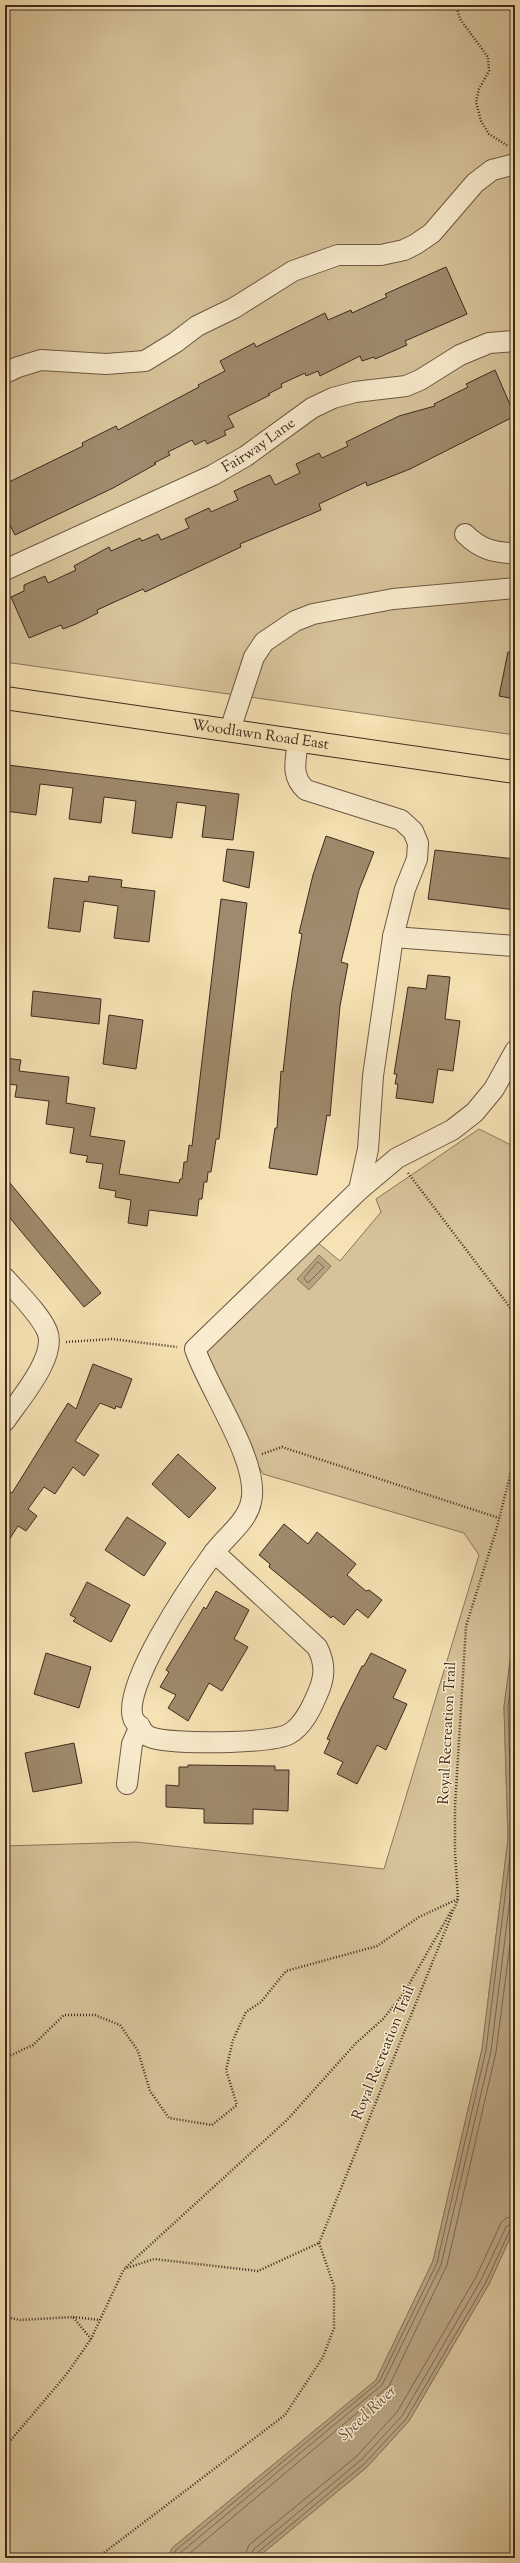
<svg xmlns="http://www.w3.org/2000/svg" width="520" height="2563" font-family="'Sorts Mill Goudy',serif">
  <rect width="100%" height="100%" fill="#f6e2b4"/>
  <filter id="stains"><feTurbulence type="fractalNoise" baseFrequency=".005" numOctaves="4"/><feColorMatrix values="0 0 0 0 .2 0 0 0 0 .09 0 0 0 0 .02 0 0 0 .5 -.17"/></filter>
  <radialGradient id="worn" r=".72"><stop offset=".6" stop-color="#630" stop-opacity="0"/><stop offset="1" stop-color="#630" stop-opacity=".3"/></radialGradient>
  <path fill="#d7c39a" stroke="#8b765c" d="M5,5H515V735L5,662Z
    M479,1129L515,1147V1624L504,1707L508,1839L482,2049L433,2261L376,2380L172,2548L168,2558H5V1846L136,1842L384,1869L479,1555L464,1533L263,1474L209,1378L202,1350L317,1242L340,1261L381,1212L376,1199Z
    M515,2227V2558H257L367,2467L409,2421L489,2284Z"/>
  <path fill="#b8a381" stroke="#887359" d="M319,1255L331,1266L309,1290L297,1279Z
    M515,1624V2227L489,2284L409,2421L367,2467L257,2558H168L172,2548L376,2380L433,2261L482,2049L508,1839L504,1707Z"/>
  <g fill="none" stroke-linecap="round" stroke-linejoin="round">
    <path stroke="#7c6650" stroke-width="1" d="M318,1262L324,1267L308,1283L304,1278Z
      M515,1692V1764
      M172,2558L176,2550L379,2382L437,2263L486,2050L512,1840L508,1707L515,1649
      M178,2558L180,2553L382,2385L441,2265L491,2051L515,1858
      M184,2558L389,2386L447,2265L496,2052L515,1906
      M244,2558L249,2545L357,2456L397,2412L476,2277L501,2223L506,2218L515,2216
      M250,2558L253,2550L361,2460L402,2416L481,2280L506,2227L515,2222
      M255,2558L257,2553L364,2464L406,2419L486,2282L510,2230L515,2227"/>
  </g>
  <path fill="#9e8a6c" stroke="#3f2a1e" d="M446,267L467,314L405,341L407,345L375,359L374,357L362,361L360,356L320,376L318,371L306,376L305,373L281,384L282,387L268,394L270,395L228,416L234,427L224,431L226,435L207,444L205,440L195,445L192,440L168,452L170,455L154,463L156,464L113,488L15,535L5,515V484L83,446L82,443L116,426L118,430L199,387L198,385L225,371L220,361L254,343L256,347L325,313L328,320L351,310L352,313L387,297L385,294Z
    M495,370L515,416L410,469L367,486L366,482L319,504L321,510L240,544L241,547L145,592L143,589L97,610L98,613L76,624L63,629L61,625L29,638L11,597L24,591V585L45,576L48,583L76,570L74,566L109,547L111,551L140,538L142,541L158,534L161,540L189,528L185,519L209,508L211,512L238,500L234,491L270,475L275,485L300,473L296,464L319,453L322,458L348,446L346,442L399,416L435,406L434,404L468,387L466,384Z
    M508,652H515V699L499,696Z
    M8,765L239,794L233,840L202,837L206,806L177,802L172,838L132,833L136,801L104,797L101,823L69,819L73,788L40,784L36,815L5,811Z
    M326,836L374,852L359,890L341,962L348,964L340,1006L330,1116L327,1115L317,1175L269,1168L275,1128H277L281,1071L283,1072L292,992L302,934L299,933L313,875Z
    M227,849L254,852L249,888L223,881Z
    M435,850L515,859V910L428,899Z
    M89,876L122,880L121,887L155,891L149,942L114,938L118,906L84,901L80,932L48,928L54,878L88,882Z
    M221,899L247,903L219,1139H216L211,1172H208L207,1182H204L202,1199H199L197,1216L149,1210L147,1226L128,1223L131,1200L115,1197L116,1191L99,1188L103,1164L86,1162L88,1156L70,1153L74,1128L46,1124L49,1101L15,1097L17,1085L5,1084V1058L21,1060L19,1071L69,1077L66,1103L95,1108L90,1136L125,1141L119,1174L179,1183L180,1179H182L184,1162H187L189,1145L192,1146Z
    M428,975L450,977L445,1019L460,1021L453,1071L438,1069L433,1103L396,1098L398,1084H395L397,1074H394L408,987L426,989Z
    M33,991L101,999L99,1024L31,1016Z
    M109,1015L143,1020L136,1069L103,1064Z
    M5,1177L101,1293L84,1307L5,1212Z
    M93,1364L132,1379L121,1408L116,1406L115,1409L100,1403L75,1441L99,1455L84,1476L73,1467L55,1494L44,1487L28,1509L37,1516L26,1531L18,1526L5,1546V1488L12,1493L68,1403L76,1409Z
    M178,1454L216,1488L189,1518L152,1484Z
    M127,1517L166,1543L144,1576L105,1550Z
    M284,1524L308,1544L317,1532L356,1564L347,1575L366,1591L369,1590L382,1600L368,1618L357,1609L344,1625L333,1616L331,1618L269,1567L270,1564L259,1555Z
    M87,1582L130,1605L111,1642L73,1621L76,1618L70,1615Z
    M216,1591L249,1610L234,1639L248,1647L222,1691L209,1683L188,1721L168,1708L176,1695L160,1687L169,1672L166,1670L204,1607L206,1609Z
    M46,1653L91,1667L79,1708L34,1694Z
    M371,1653L406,1670L393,1698L407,1704L386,1750L377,1745L357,1784L337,1774L343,1762L324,1753L330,1740L327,1739L341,1708L362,1666H364Z
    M74,1743L82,1783L33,1792L25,1753Z
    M188,1765L275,1766V1770H289L288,1811L253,1809V1824L204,1823V1809L166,1807V1785L179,1786V1767H188Z"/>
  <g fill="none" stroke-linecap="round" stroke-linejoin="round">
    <defs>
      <g id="minor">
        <path d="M5,373L18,367L41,360L106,364L145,361L176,342L197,326L234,308L293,271L338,255H381L404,250L416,244L432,233L475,183L492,170L515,164"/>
        <path d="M465,534C480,549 494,553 515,553"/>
        <path id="s1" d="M5,570L213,475L246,456L312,408L333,398L355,392L406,386L420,380L460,355L489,343L515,341"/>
        <path d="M230,730L254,657L264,642L295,621L313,614L393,599L515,588"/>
        <path d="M298,740C296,760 290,776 306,790L401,820L413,831L418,843L417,859L405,889L393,937L373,1076L368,1149L359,1190"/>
        <path d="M393,937L515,946"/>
        <path d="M5,1278C17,1292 40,1314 47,1331C58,1356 19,1400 5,1421"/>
        <path d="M214,1552L317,1647C326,1664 325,1678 317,1695C311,1709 303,1726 289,1734C271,1744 170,1745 150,1737C145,1735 137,1725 134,1720C118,1690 194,1580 213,1554C225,1537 247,1522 251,1502C261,1463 208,1389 195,1349L359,1190L397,1158L452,1130L475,1112L494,1089L515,1051"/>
        <path d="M127,1784L132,1744L140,1726"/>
      </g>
      <g id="major">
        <path id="s2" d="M5,698L515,772"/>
      </g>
    </defs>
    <use href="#minor" stroke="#6d5844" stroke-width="22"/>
    <use href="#major" stroke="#3f2a1e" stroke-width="24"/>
    <path stroke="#3f2a1e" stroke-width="2.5" stroke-dasharray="1 2" stroke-linecap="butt" d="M456,5L460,19L488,57L489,71L479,89L476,102L481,121L489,134L508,146
      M408,1173L515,1314
      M66,1342L112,1339L177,1347
      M262,1454L282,1447L499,1518
      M5,2058L33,2045L64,2015H95L120,2025L138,2051L150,2091L169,2118L212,2125L237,2105L226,2070L233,2040L246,2012L261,2002L286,1971L377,1946L419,1917L458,1899
      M126,2267L287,2120L356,2043L383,2019L404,1993L453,1908
      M5,2317L20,2320L73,2317L91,2339
      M73,2317L100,2320
      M5,2447L66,2375L91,2339L124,2269L154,2259L258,2271L319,2243L458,1899L455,1852V1806L466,1626L496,1531L515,1456
      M97,2558L285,2415L323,2357L334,2328V2286L319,2243"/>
    <use href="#minor" stroke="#f9ecce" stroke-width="20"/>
    <use href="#major" stroke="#f6e2b4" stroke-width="22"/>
  </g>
  <g text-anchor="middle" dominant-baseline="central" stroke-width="3" stroke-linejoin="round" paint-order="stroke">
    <g font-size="15" fill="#3f2a1e" stroke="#f9ecce">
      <text stroke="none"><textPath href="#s1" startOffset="283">Fairway Lane</textPath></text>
      <text stroke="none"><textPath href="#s2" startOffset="258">Woodlawn Road East</textPath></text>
      <text transform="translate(448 1733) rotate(-87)">Royal Recreation Trail</text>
      <text transform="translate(384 2053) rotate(-68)">Royal Recreation Trail</text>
    </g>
    <g font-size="16" font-style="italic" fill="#634e3c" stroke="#f9ecce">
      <text transform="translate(368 2414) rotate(-43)">Speed River</text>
    </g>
  </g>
  <rect width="520" height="2563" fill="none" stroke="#f6e2b4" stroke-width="20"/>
  <rect x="6" y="6" width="508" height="2551" fill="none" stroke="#3f2a1e" stroke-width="2"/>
  <rect x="10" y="10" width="500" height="2543" fill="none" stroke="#3f2a1e"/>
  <rect width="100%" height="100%" filter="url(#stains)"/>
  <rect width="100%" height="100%" fill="url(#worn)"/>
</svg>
